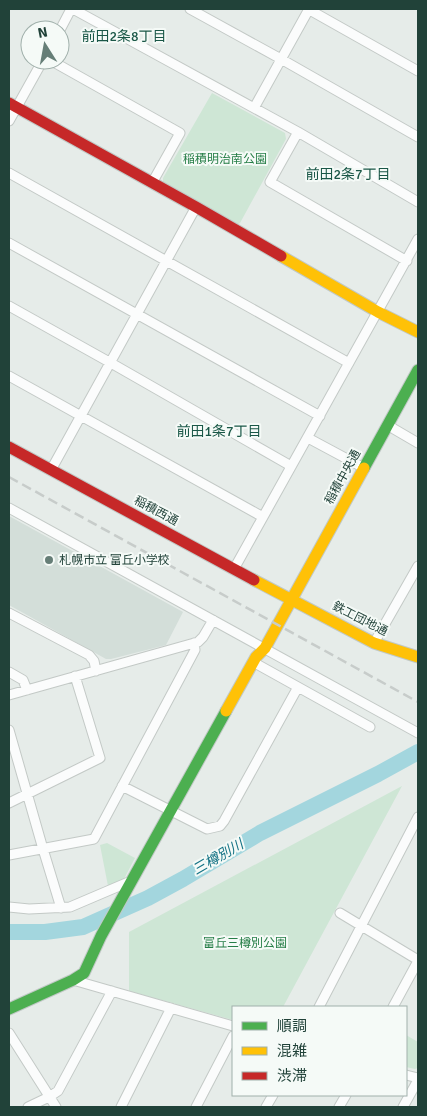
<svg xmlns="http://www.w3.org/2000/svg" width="427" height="1116" font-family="Signika,'Noto Sans JP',sans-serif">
  <rect width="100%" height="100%" fill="#e6ece9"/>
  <path fill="#d3ded9" d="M9,516L183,612L166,645L111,659H106L9,605Z"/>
  <path fill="#cee6d5" d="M212,93L285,133L286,139L240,223L237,225L163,183V178Z
    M402,786L283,1007H233V1020L129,991V932Z
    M107,843L135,858L124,879L108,886L100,845Z
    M406,1035L418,1042V1068L415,1069L406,1067Z"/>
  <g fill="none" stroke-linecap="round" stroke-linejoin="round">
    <path stroke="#a3d6de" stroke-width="16" d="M9,932H45L83,927L148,898L183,879L260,833L378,774L418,752"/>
    <defs>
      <path id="street" d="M73,9L298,132L418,202
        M190,9L281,59L418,137
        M308,9L418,71
        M60,30L71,9
        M50,60L180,133L152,183
        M254,108L309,9
        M9,121L43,60
        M298,132L270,182L407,261
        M9,173L349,363
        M9,243L320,416
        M9,306L111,363L291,466
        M9,376L263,517
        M388,424L394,429L418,443
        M308,438L364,468
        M51,470L196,207
        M9,508L418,733
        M234,569L418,239
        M9,613L89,655L94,661L96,671
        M374,643L418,566
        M253,662L370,727
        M9,672L23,680L27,690
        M9,695L198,642L203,637L213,620
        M9,730L43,849L61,908
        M122,786L207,829L220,826L224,821L298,687
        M9,803L100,758L75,676
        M9,855L94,839L195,650L194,643
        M9,907L29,909L70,907L131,881
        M340,913L418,960
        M73,980L233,1026
        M319,1007L418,817
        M393,1007L418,961
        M9,1033L56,1107
        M406,1075L418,1078
        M28,1107L49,1097L58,1091L112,991
        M121,1107L171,1008
        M196,1107L233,1036
        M266,1107L273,1095
        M339,1107L346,1095
        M403,1107L418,1080"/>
      <path id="fast" d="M364,468L418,370
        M9,1009L73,980L84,973L101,936L226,711"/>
      <path id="slow" d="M281,256L378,312L418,332
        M254,580L374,643L418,657
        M226,711L256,657L265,648L364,468"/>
      <path id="jam" d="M9,103L196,207L281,256
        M9,447L254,580"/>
    </defs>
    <use href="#street" stroke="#c3c9c6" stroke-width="11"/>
    <use href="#fast" stroke="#c1c9c6" stroke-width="13"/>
    <use href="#slow" stroke="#c1c9c6" stroke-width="13"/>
    <use href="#jam" stroke="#c1c9c6" stroke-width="13"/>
    <use href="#street" stroke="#fbfcfc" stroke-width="9"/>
    <use href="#fast" stroke="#4caf50" stroke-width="11"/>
    <use href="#slow" stroke="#ffc107" stroke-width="11"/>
    <use href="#jam" stroke="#c62828" stroke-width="11"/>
    <path stroke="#c7ccca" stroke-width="2.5" stroke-dasharray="10 5" stroke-linecap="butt" d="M9,477L418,702"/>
  </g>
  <circle fill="#667e77" stroke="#f5faf7" stroke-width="2" cx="49" cy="560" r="5"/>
  <g text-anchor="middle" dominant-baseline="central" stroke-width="4" stroke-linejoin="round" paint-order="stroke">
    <g font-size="12" fill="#267e47" stroke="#f5faf7">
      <text x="225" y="159">稲積明治南公園</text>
      <text x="245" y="943">富丘三樽別公園</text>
    </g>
    <g font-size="12" fill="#214239" stroke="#f5faf7">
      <text transform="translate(343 477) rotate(-61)">稲積中央通</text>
      <text transform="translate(156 511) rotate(28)">稲積西通</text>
      <text transform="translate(360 619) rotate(27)">鉄工団地通</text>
    </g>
    <g font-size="12" fill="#214239" stroke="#f5faf7" text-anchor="start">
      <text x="59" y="560">札幌市立 富丘小学校</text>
    </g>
    <g font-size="14" fill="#1a5747" stroke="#f5faf7">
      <text x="124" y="36">前田2条8丁目</text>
      <text x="348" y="174">前田2条7丁目</text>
      <text x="219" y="431">前田1条7丁目</text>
    </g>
    <g font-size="14" font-style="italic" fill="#147385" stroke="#f5faf7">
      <text transform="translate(218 857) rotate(-30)">三樽別川</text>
    </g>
  </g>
  <rect width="427" height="1116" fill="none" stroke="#214239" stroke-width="20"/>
  <rect x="232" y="1006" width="175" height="90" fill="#f5faf7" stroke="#a0b0ab"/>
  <rect x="242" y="1022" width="25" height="8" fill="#4caf50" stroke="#a0b0ab"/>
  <text x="277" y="1031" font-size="15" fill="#214239">順調</text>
  <rect x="242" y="1047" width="25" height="8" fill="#ffc107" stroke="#a0b0ab"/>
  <text x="277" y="1056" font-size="15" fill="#214239">混雑</text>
  <rect x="242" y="1072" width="25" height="8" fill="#c62828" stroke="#a0b0ab"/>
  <text x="277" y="1081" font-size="15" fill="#214239">渋滞</text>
  <g transform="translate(45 45) rotate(349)"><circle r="24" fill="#f5faf7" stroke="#a0b0ab"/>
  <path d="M0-4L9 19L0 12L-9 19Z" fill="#667e77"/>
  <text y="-8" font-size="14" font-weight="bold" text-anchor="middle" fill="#214239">N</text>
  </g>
</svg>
